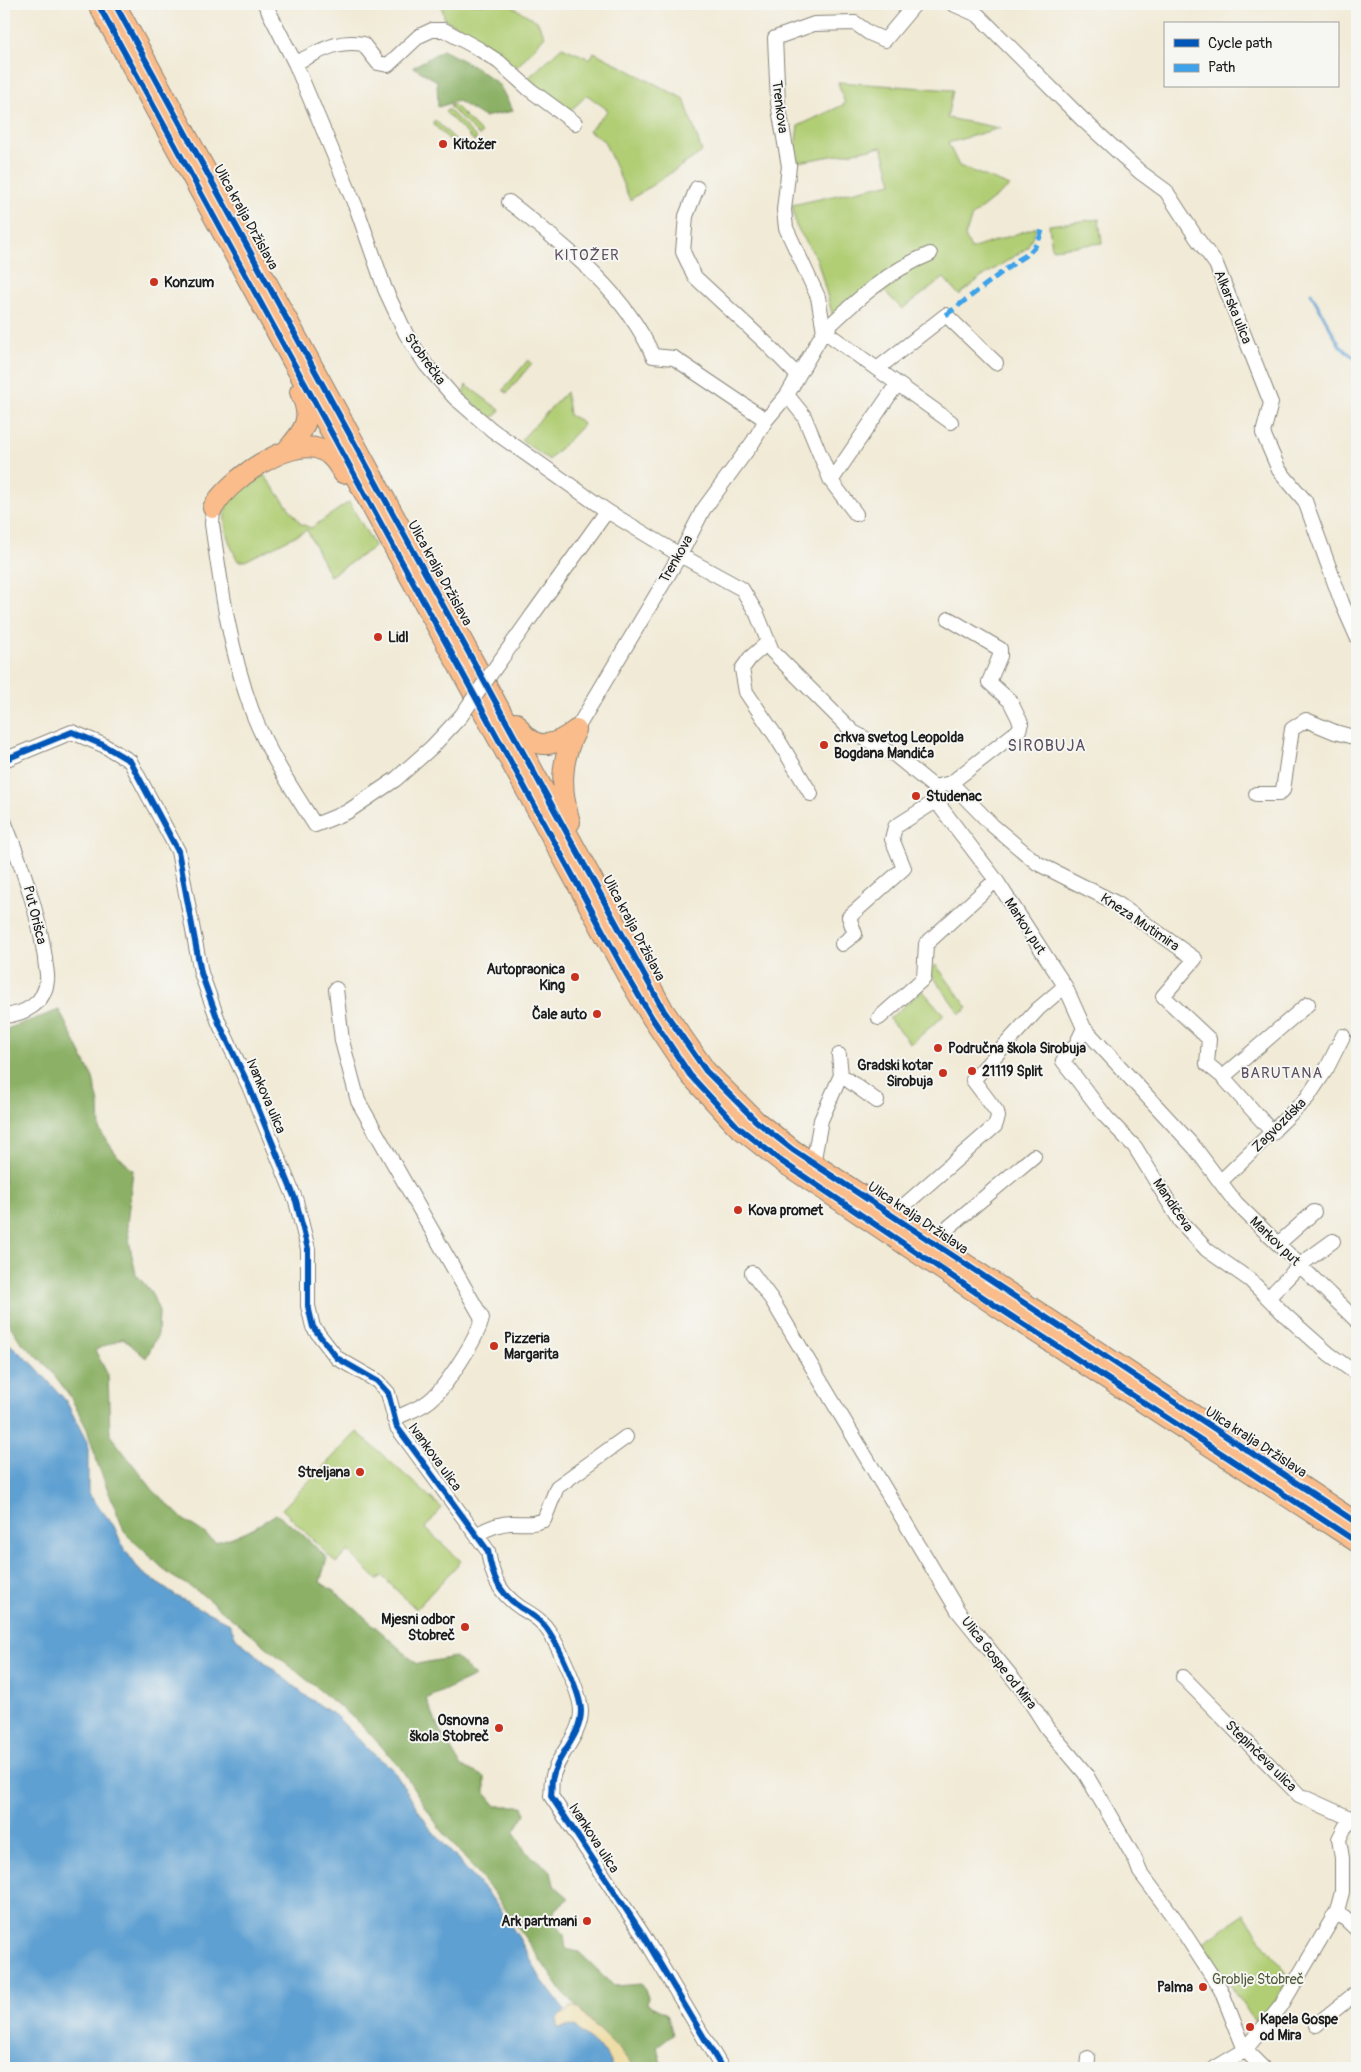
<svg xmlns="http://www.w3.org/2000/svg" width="1361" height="2072" font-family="Pangolin,sans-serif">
  <rect width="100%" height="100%" fill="#f6f6f2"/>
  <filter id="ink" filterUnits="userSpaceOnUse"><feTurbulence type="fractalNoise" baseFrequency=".02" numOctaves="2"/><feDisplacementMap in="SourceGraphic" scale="10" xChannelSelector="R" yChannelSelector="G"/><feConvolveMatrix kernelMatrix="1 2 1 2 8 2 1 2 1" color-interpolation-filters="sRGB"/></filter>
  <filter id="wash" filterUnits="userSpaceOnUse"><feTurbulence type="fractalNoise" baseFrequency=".0096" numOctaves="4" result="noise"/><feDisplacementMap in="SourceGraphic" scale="20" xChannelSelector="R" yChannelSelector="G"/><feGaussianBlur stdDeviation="1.12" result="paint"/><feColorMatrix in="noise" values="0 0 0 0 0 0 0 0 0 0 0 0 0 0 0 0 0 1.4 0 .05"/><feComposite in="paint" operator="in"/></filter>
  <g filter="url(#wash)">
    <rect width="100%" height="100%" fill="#f1ead6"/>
    <path fill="#b1ce75" stroke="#667548" d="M441,4H508L537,21L545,36L517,67L509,66L458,36L461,28L445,20Z
      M562,47L590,59L594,52L684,99L702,152L630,200L604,141L589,131L608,110L587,95L569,112L526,80Z
      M838,82L953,90L947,118L1000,128L948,143L959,166L1010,186L972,216L965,236L971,249L1037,227L1027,248L979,279L959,295L944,278L902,309L884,291L835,324L817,259L796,226L792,205L892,183L882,147L793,163L798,126L845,104Z
      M453,104L482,133L479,136L450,107Z
      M448,109L477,138L474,141L445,112Z
      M435,120L464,148L461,151L432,123Z
      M1099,219L1102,243L1052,249L1049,225Z
      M528,360L532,363L507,393L503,390Z
      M466,385L500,410L496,416L490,418L463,394Z
      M566,392L569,415L581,421L583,425L549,460L521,440Z
      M264,475L301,524L311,528L349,502L374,545L373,548L330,576L307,530L245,561H238C227,540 215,510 237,491C245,485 256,480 264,475Z
      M936,965L968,1008L960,1014L929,971Z
      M922,990L944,1015L911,1044L889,1019Z
      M357,1432L442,1508L425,1528L461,1561L416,1609L382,1576L377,1580L348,1551L336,1563L282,1509Z
      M1244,1914L1291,1981L1257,2025L1202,1943Z"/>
    <path fill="#8cb166" stroke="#546641" d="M443,50L477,68L500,86L513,111L484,117L458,101L438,107L437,81L413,67Z
      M59,1010L93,1078L99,1104L100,1131L117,1155L133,1170L127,1224L131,1251L136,1274L151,1292L159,1311L158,1334L146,1358L123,1338L95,1350L108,1375L110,1435L153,1490L184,1520L203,1532L215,1542C238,1537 256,1527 276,1514L298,1530L327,1558L320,1582L341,1596L417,1664L455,1657L475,1676L426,1699L440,1731L461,1766L485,1777V1793L496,1806H523L525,1814L514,1832L525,1851L551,1871L554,1885L569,1898L555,1909L553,1918L564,1935L566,1949L579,1952L614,1986L642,1984L648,1997L647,2004L667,2014L673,2034L657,2046C661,2054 660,2061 664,2068H634L619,2049L563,1993L494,1893L438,1826L400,1767L361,1724L199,1592L170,1575L125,1533L98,1465L87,1429L70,1396L49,1368L20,1341L4,1316V1030Z"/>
    <path fill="#eeda9e" stroke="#857b5d" d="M570,2007H576L619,2049L634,2068H611L575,2028L566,2025L562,2029H556L557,2016L566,2013Z"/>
    <path fill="#5fa0d2" stroke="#3e5e77" d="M4,1339L35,1366L66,1401L88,1444V1493L114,1526L123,1547L140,1571L176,1596L229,1623L236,1638L302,1693L336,1716L370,1751L392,1768L429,1827L496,1903L519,1938L541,1979L565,2011L557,2018V2028L574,2026L605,2053L613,2068H4Z"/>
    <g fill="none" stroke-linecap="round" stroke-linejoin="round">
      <path stroke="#5fa0d2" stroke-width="3" d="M1311,293L1340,346L1357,360"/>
    </g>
  </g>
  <g filter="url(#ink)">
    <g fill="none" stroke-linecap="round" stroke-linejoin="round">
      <defs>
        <path id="minor" d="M265,4L295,63L358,212L385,289L406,334L426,365L454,397L492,430L607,511L680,555L742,589L757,614L772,651L853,732L895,755L934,787L942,809L996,880L1065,986L1084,1028L1195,1148L1236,1203L1357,1321
          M953,4L978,15L1081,118L1140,172L1166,191L1196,237L1216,264L1271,403L1263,433L1279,470L1305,501L1342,603L1357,637
          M295,63C320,52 335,39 363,44L378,63L388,65L419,36L432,30H444L479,49L499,62L529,89L575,123
          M697,188L686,216L683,252L695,277L767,344L797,375
          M509,202C563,245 625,291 653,356L674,358L766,420
          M930,254C889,270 855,301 824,331L951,422
          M877,369L946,315L996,363
          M787,395L804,416L831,481L856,514
          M831,481L897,384
          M213,508L212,524C221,587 230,651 252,711C267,751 292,789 315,825L347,812L396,779
          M531,617L607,511
          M949,619L1000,649V656L989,682L1010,701L1021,723L1019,730L951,783
          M767,643L750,658L742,669L746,692L777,738L811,794
          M576,730L680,555L703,510L753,442L766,420L787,395L824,331L818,297L786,228L784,210L789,166L778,103L775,38L814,24L855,23L869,33L885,40L915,4
          M4,760L72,732L103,745L130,761L178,851L201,973L219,1023L249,1086L296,1201L308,1249V1306L313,1327L337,1358L377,1381L388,1393L397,1427L488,1551C492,1577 499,1593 521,1608C528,1612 537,1617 543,1624C555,1636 581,1694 581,1711C581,1737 556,1755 552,1780C551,1785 552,1791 551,1796L643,1935L722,2068
          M934,787L951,783L992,825L1037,863L1118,904L1195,959L1163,996L1209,1039L1207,1064L1223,1077L1273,1133
          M1256,794H1279L1283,790L1292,729L1306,720L1335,732L1357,738
          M4,821C22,866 38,910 45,958C45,965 48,973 47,980C45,1004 24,1014 4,1016
          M842,944L855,934L849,917L904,868L892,839L895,827L939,799
          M336,989L342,1041L358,1101L482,1318C479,1336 444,1390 429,1401C419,1409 405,1413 394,1419
          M879,1018L924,978L926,944L996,880
          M1084,1028L1076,1045L1063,1061L1106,1117L1135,1147L1181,1222L1207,1250L1250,1280L1285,1315L1329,1354L1357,1374
          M839,1055L841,1075L877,1101
          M1223,1077L1308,1004
          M813,1164L821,1120L841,1075
          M1220,1182L1307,1098L1327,1068L1343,1036
          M892,1216L995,1126L998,1117L997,1112L973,1080L1038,1009L1065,986
          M931,1242L1034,1156
          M1278,1244L1314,1212
          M752,1273L772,1300L958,1611L1024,1692L1047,1728L1085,1773L1135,1859L1140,1872L1175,1919L1221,1990L1245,2050L1263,2068
          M1268,1298L1300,1265L1333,1241
          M478,1534C488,1528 499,1523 512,1523C525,1523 531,1525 544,1520L557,1487L626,1437
          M1183,1677L1299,1795L1352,1819
          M1337,1911L1357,1930
          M1316,2025L1357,1992
          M1087,2068L1088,2058
          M1215,2068L1245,2050L1281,2006L1337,1911L1342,1892V1858L1339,1839L1345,1827L1357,1815"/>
        <path id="highway" d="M98,4L629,979L652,1018L690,1075L737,1126L781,1161L1005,1312L1357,1542
          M115,4L664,1011L706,1071L756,1121L793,1150L1357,1523
          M287,450C305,430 313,418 300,392
          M213,508C227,481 288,438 319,449C331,453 337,463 343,473
          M516,723C532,752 553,748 576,730
          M570,822C560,790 560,761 576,730"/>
      </defs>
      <use href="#minor" stroke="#868379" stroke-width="16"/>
      <use href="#highway" stroke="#868379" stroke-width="22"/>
      <use href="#minor" stroke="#fff" stroke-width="14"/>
      <use href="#highway" stroke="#f9bc8a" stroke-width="20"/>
      <defs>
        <path id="minor-bridge" d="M396,779L432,747L461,716L531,617"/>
      </defs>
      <use href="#minor-bridge" stroke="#868379" stroke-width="16" stroke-linecap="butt"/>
      <use href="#minor-bridge" stroke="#fff" stroke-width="14"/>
      <path stroke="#3da2ea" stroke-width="5" stroke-dasharray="10 5" stroke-linecap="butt" d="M946,315L1018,260C1034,251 1039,244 1043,226"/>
      <defs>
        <path id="cycleway" d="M98,4L629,979L652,1018L690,1075L737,1126L781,1161L1005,1312L1357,1542
          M115,4L664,1011L706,1071L756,1121L793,1150L1357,1523
          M4,760L72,732L103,745L130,761L178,851L201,973L219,1023L249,1086L296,1201L308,1249V1306L313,1327L337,1358L377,1381L388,1393L397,1427L488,1551C492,1577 499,1593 521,1608C528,1612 537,1617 543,1624C555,1636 581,1694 581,1711C581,1737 556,1755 552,1780C551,1785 552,1791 551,1796L643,1935L722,2068"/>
      </defs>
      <use href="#cycleway" stroke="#f6f6f2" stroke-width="9"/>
      <use href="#cycleway" stroke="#0057b8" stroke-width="6"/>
    </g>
  </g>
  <g fill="#c8321e" stroke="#f6f6f2" stroke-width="2">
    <circle cx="443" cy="144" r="5"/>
    <circle cx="154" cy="282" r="5"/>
    <circle cx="378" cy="637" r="5"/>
    <circle cx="824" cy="745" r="5"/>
    <circle cx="916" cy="796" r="5"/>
    <circle cx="575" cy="977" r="5"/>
    <circle cx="597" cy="1014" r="5"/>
    <circle cx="938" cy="1048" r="5"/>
    <circle cx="972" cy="1071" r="5"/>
    <circle cx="943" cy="1073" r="5"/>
    <circle cx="738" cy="1210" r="5"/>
    <circle cx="494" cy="1346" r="5"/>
    <circle cx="360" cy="1472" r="5"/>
    <circle cx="465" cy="1627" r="5"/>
    <circle cx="499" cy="1728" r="5"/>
    <circle cx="587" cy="1921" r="5"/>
    <circle cx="1203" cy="1987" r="5"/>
    <circle cx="1250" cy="2027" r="5"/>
  </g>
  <g text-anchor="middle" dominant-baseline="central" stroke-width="4" stroke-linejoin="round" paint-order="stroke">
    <g font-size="14" fill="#1c1c1c" stroke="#f6f6f2">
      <text transform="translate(780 107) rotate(83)">Trenkova</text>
      <text transform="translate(246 217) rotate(61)">Ulica kralja Držislava</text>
      <text transform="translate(1233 307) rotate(68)">Alkarska ulica</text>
      <text transform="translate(425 359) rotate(54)">Stobrečka</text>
      <text transform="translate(676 559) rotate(-60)">Trenkova</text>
      <text transform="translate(440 573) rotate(61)">Ulica kralja Držislava</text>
      <text transform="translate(35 915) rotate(76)">Put Orišca</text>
      <text transform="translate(1140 922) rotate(34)">Kneza Mutimira</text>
      <text transform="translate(1025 926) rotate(57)">Markov put</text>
      <text transform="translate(634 928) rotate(62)">Ulica kralja Držislava</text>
      <text transform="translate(266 1096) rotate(67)">Ivankova ulica</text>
      <text transform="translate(1279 1125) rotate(-45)">Zagvozdska</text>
      <text transform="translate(1173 1205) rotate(56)">Mandićeva</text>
      <text transform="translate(918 1218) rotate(34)">Ulica kralja Držislava</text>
      <text transform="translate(1275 1241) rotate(44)">Markov put</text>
      <text transform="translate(1256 1442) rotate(33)">Ulica kralja Držislava</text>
      <text transform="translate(435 1457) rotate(54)">Ivankova ulica</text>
      <text transform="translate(999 1663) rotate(52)">Ulica Gospe od Mira</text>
      <text transform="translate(1261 1756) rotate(45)">Stepinčeva ulica</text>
      <text transform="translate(594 1838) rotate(57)">Ivankova ulica</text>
    </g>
    <g font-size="14" font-weight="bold" fill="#1c1c1c" stroke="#f6f6f2" text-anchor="start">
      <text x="453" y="144">Kitožer</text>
      <text x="164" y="282">Konzum</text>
      <text x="388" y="637">Lidl</text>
      <text x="834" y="737">crkva svetog Leopolda<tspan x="834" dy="16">Bogdana Mandića</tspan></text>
      <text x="926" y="796">Studenac</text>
      <text x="565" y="969" text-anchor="end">Autopraonica<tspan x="565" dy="16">King</tspan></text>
      <text x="587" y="1014" text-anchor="end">Čale auto</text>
      <text x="948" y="1048">Područna škola Sirobuja</text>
      <text x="933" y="1065" text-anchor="end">Gradski kotar<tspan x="933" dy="16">Sirobuja</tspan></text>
      <text x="982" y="1071">21119 Split</text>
      <text x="748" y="1210">Kova promet</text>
      <text x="504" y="1338">Pizzeria<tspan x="504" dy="16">Margarita</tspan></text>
      <text x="350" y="1472" text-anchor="end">Streljana</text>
      <text x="455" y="1619" text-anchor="end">Mjesni odbor<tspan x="455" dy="16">Stobreč</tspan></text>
      <text x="489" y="1720" text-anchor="end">Osnovna<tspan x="489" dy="16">škola Stobreč</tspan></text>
      <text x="577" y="1921" text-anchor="end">Ark partmani</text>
      <text x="1193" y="1987" text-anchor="end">Palma</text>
      <text x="1260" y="2019">Kapela Gospe<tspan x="1260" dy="16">od Mira</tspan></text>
    </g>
    <g font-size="14" fill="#505a3b" stroke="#f6f6f2">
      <text x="1258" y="1979">Groblje Stobreč</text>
    </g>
    <g font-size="15" letter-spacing="1" fill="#5b4e60" stroke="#f6f6f2">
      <text x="587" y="255">KITOŽER</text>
      <text x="1282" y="1073">BARUTANA</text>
    </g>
    <g font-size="16" letter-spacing="1" fill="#5b4e60" stroke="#f6f6f2">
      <text x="1047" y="746">SIROBUJA</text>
    </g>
  </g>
  <rect width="1361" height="2072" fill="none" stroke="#f6f6f2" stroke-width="20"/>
  <rect x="1164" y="22" width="175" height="65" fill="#f6f6f2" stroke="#9f9f9c"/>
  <rect x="1174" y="39" width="25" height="8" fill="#0057b8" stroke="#9f9f9c"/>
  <text x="1208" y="48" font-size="15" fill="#1c1c1c">Cycle path</text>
  <rect x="1174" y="64" width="25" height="8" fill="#3da2ea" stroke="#9f9f9c"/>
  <text x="1208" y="72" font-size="15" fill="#1c1c1c">Path</text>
</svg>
